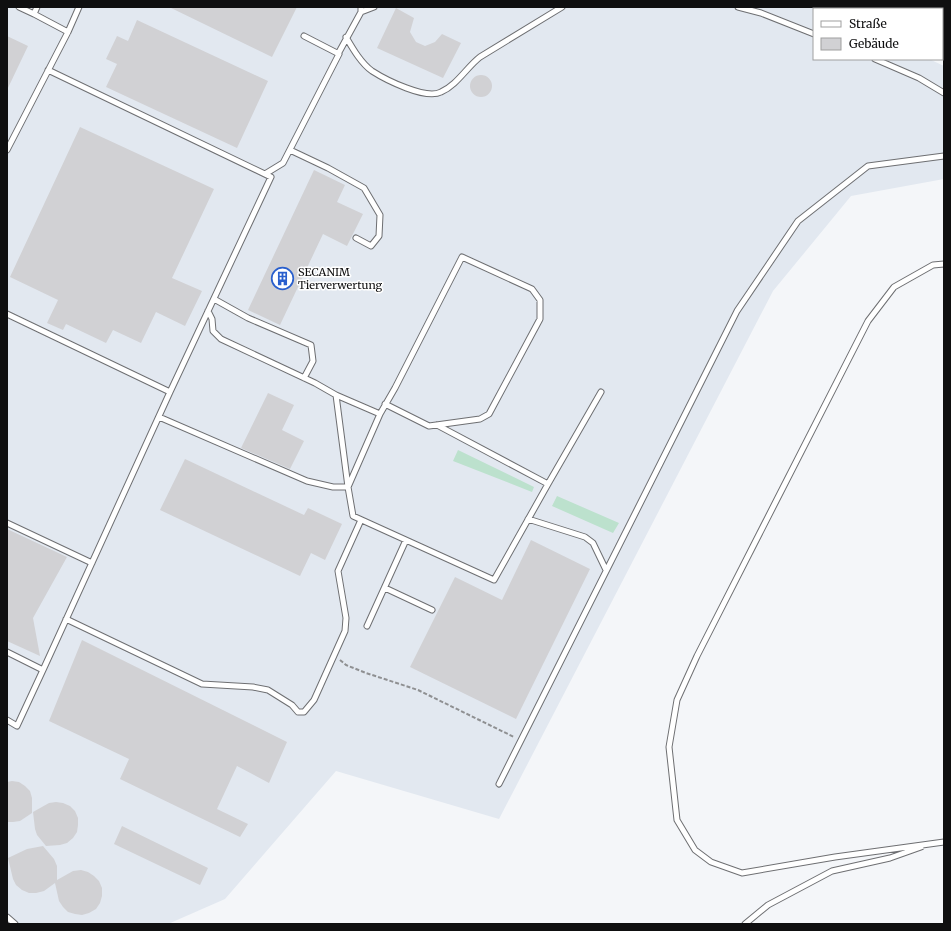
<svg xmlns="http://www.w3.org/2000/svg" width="951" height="931" font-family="Merriweather,serif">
  <rect width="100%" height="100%" fill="#f4f6f9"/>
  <path fill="#e2e8f0" d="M7,7H810L815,9L814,59H929L944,66V179L851,196L773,291L499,819L336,771L225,899L168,924H7Z"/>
  <path fill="#bce1cd" d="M458,450L534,487L532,492L453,461Z
    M557,496L619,523L613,533L552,506Z"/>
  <path fill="#d1d1d4" d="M169,7H297L272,57Z
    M396,8L414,18L410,32L416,42L425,46L435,42L442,34L461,43L443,78L377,48Z
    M137,20L268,81L237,148L106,87L117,64L106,59L117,36L128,41Z
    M7,36L28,46L7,90Z
    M470 86a11 11 0 1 1 22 0a11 11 0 1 1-22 0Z
    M80,127L214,189L172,278L202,291L185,326L156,312L141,343L113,330L106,343L66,324L63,330L47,323L58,300L10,277Z
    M314,170L345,185L337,202L363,214L347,246L323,234L280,325L248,310Z
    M268,393L294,405L282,430L304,441L290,469L241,448Z
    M185,459L304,515L308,508L342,524L325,560L311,553L300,576L160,510Z
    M7,529L67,557L33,618L40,656L7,641Z
    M531,540L590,569L516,719L410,667L455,577L502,600Z
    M82,640L287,742L269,783L237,766L217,809L248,824L240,837L120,779L129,759L49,721Z
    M12,781L19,782L25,786L30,791L32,798V813L20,821L13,822H7V782Z
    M56,802L63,803L70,806L75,811L78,818V825L77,832L73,838L67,843L60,845L46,846L37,835L35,829L33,812L49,803Z
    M122,826L208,868L200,885L114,844Z
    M43,846L54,859L57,866V880L73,871L81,870L88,872L94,876L99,881L102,888V896L100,903L96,909L89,913L82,915L75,914L68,912L63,907L59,901L55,883L44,891L36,893H29L22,890L16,885L13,879L8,858L27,849Z"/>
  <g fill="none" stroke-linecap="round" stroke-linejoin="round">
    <defs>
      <path id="service" d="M19,7L34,14L37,7
        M738,7L761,13L814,34
        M361,12L374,7
        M34,14L68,32
        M346,37C353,49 361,63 372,71C386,80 426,100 441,92C457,85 467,67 480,57L562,7
        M338,54L361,12V7
        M875,59L919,78L944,93
        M48,70L271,177L170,392
        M7,150L68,32L79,7
        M290,150L328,168L364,188L380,215L379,236L371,246L356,238
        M265,174L283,163L339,54L304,36
        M944,264L933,265L894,287L868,321L697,656L677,700L669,747L677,820L695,850L711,862L742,873L835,857L944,842
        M214,299L248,318L311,345L313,361L304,378
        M7,314L170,392L43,670
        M336,395L380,414L395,388L462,257L532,289L540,300V319L489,414L480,419L429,426L385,404
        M380,414L348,487L353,516L494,580L548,484
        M159,417L307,481L333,487H348L336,395L315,383L221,339L213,331L212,319L208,311
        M437,425L548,484L601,392
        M528,519L585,537L593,543L606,570
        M7,523L92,563
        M385,588L432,610
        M66,619L202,684L253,687L268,690L292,705L298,712H304L314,700L345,631L346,618L338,571L361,520
        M367,626L406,540
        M7,652L43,670L17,726L7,720
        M499,784L737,311L798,221L868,166L944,156
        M7,917L15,924
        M745,924L768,905L832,871L890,858L921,847"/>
      <path id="tertiary" d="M919,7L923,9
        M942,17L944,18"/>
    </defs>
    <use href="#service" stroke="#6e6f72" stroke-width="7"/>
    <use href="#tertiary" stroke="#6e6f72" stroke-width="14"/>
    <path stroke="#8f9092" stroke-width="2" stroke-dasharray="4 2" stroke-linecap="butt" d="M340,660L346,665L366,673L418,690L514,737"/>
    <use href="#service" stroke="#fff" stroke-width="5"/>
    <use href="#tertiary" stroke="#fff" stroke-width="12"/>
  </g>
  <defs>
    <symbol id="building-ring" viewBox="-11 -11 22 22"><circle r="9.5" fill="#fff" stroke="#295fcd" stroke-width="1.5"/><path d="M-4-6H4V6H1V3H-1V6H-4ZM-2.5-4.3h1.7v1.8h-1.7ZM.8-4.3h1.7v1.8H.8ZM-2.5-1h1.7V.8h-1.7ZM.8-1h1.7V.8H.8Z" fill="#295fcd"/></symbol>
  </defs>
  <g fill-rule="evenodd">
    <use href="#building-ring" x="270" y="266" width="25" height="25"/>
  </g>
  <g text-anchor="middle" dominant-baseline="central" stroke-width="3" stroke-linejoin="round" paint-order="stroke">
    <g font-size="11" fill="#0f0f10" stroke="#fff" text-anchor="start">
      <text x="298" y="272">SECANIM<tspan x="298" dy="13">Tierverwertung</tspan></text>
    </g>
  </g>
  <rect width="951" height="931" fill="none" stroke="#0f0f10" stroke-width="16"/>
  <rect x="813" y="8" width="130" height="52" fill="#ffffff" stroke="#9f9f9f"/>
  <rect x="821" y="21" width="20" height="6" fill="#ffffff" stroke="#9f9f9f"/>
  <text x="849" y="28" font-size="12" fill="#0f0f10">Straße</text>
  <rect x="821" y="38" width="20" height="12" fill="#d1d1d4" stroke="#9f9f9f"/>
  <text x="849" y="48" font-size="12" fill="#0f0f10">Gebäude</text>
</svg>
